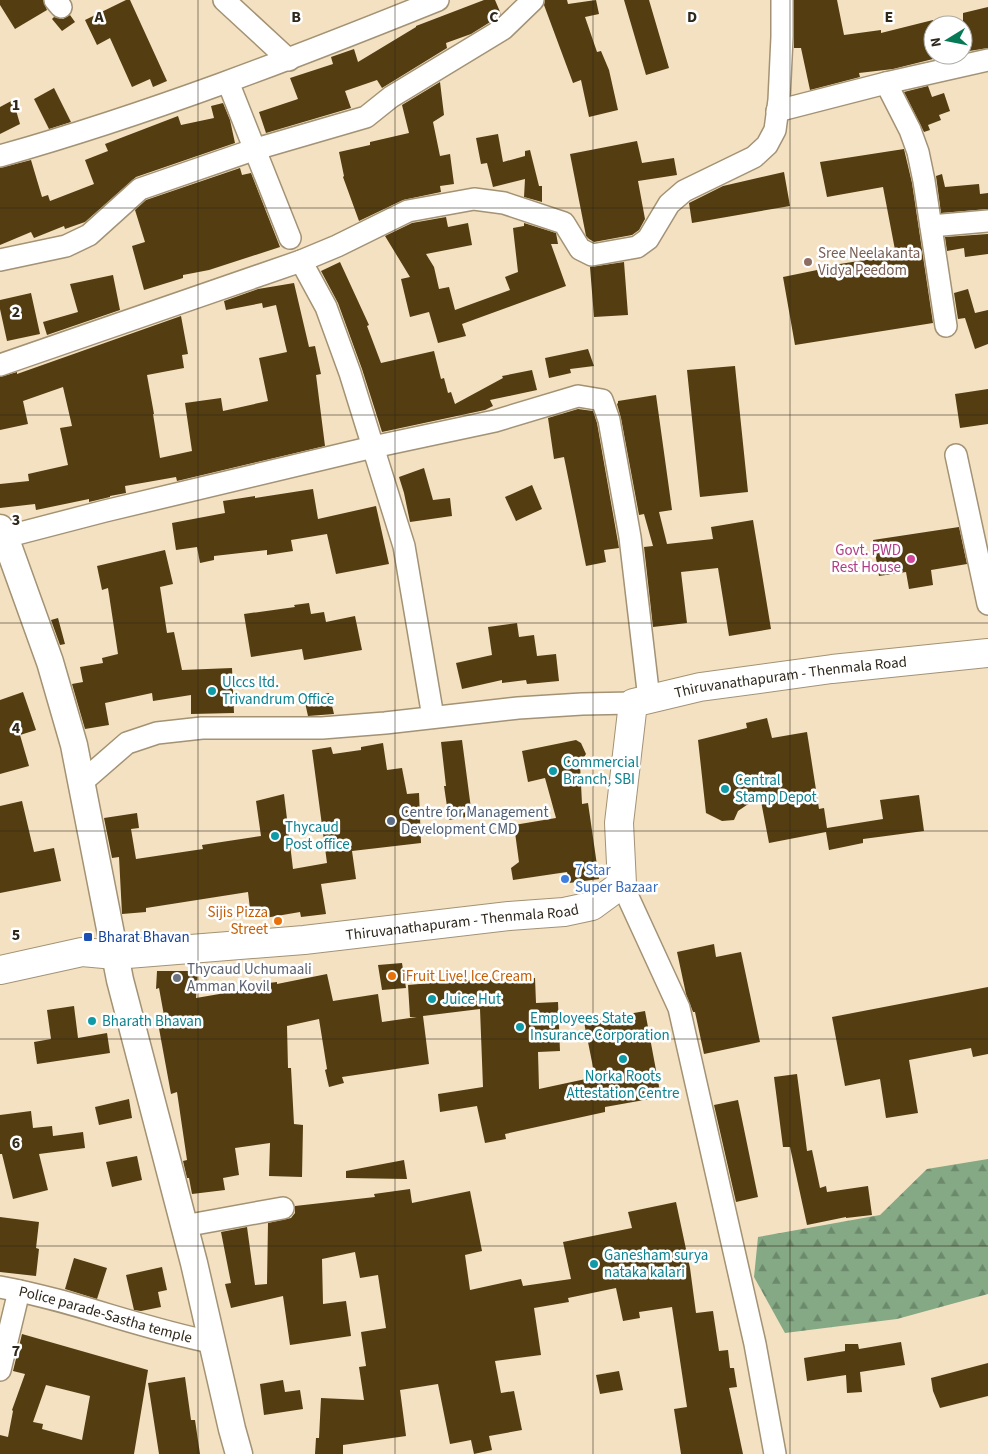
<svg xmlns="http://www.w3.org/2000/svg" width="988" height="1454" font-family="'Source Sans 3',sans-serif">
  <defs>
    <pattern id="forest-firs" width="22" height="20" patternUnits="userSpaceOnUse" patternTransform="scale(1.25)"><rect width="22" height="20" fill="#84a984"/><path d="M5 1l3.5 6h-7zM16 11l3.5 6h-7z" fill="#6c8a6b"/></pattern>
  </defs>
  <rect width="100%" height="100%" fill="#f3e1c1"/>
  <path fill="url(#forest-firs)" d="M988,1159V1294L897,1319L785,1333L754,1277L758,1237L880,1215L927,1169Z"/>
  <path fill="#533d11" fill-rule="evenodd" d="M0,0H43L47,10L15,29L0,5Z
    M126,0H130L167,81L153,87L150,79L132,87L110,38L97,45L85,20Z
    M484,0H495L501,14L495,19L471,34L446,43L447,48L382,88L377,80L345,91L351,108L266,133L259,112L298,99L290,78L333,64L331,57L354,49L358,62L416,27V26Z
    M545,0H567L568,4L596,0L599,14L585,17L597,52L601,51L609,70L618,110L589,117L581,80L573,83L544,5Z
    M624,0H649L669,68L646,75Z
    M794,0H837L844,35L881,30V33L933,20V59L893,69L859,73L860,77L810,90L801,48H794Z
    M988,7V48L963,52V13Z
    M70,15L75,22L62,31L52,19L54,17L63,19Z
    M440,82L444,115L433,122L440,156L450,154L454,184L440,186L441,192L403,200L359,221L343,177L344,176L339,152L370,145V142L409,133L402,105Z
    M928,86L932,97L944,93L950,111L939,115L941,120L928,125L930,130L924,132L904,92Z
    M54,88L71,122L49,129L34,99Z
    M13,100L20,124L0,134V107Z
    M223,103L230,120L235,143L136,177L85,222L65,229L64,226L34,238L31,232L0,245V168L31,160L42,197L48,195L50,201L94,184L85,160L108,151L105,144L178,116L181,125L214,118L211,106Z
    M498,134L503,162L525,156V151L530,150L539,186H542V202L524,197L525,179L493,187L487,163L481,164L476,138Z
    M637,141L642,163L674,158L677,175L638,181L645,219L639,230L632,235L594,242L589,239L586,236L570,154Z
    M904,149L912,183L933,323L795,345L783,277L822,269L821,267L896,255L883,187L827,197L820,162Z
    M240,168L242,175L251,173L280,247L209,270L183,275V278L144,290L132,246L145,242L135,210L146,200Z
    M784,172L790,206L692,223L689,203L723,186Z
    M942,174L945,187L979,184L980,194L988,193V209L941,213L936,176Z
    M446,217L448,227L468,223L472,245L426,254L434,267L439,289L449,287L455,310L510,290L505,277L518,272L513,228L524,226V223L556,233L558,244H551L566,286L462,324L466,336L438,343L429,312L410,317L401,279L410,277L385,236L412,223Z
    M988,234V254L965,257L964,248L947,251L945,237Z
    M340,262L369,325L367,326L381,363L434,351L441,379L444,378L448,393L451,392L455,404L503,378L502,376L532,370L537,390L490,400L493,406L485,410L382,432L362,369L338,303L321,271Z
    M624,262L628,315L594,317L590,267Z
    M113,275L120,310L47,335L43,322L78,312L70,284Z
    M294,283L309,347L315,346L321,374L316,375L325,446L177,481L176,477L125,486L126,493L110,496V497L89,502V499L36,510L35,504L0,508V484L29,481L28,474L68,465L60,428L72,426L63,387L23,401L28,424L0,430V377L17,372V374L181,316L188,354L182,355L184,368L147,375L154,414H153L160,458L192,451L185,403L221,398L223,411L268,401L259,358L287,352L276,305L263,308L262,303L226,310L224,301L258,289Z
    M968,289L975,313L988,310V344L975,349L965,318L958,319L954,293Z
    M31,293L40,334L7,341L0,309V300Z
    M588,349L594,366L570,369L571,373L549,378L545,358Z
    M735,366L748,492L700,497L687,370Z
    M988,389V424L960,428L955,394Z
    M656,395L672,510L659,512L667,544L713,539L711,527L753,520L771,629L729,636L718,568L681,572L687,623L653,627L644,547L653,546L644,514L639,515L621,418L617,404L618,403V401Z
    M578,409L593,411L597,423L619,548L604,550L606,562L586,566L564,457L554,459L548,418Z
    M424,468L433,500L450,498L452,516L410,522L404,493L399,477Z
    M532,485L542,509L516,521L505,497Z
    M313,489L318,519L376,506L389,564L336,574L327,534L291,540L293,551L267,555V550L214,556V560L200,563L197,547L176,550L172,523L225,513L223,501L255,496V498Z
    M959,527L967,564L931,570L933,585L909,589L906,572L879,576L873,540Z
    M165,550L173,584L160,587L167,633L174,632L182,670L232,668L234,713L191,714V695L153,701L152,693L105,703L109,725L85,729L72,684L83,682L80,667L103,663L102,658L118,654L108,588L102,590L97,566Z
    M309,603L311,614L324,612L326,622L355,616L362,650L304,660L302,649L251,657L244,614L295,607L294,605Z
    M58,618L65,644L60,645L51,620Z
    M517,623L519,637L534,635L537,656L556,654L559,681L527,684L526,680L502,683V680L462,689L456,663L492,655L488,627Z
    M23,692L36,730L20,735L29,766L0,774V700Z
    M329,693L334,714L308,716L304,698Z
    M767,718L772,738L807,732L819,809L824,808L827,828L883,819L880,800L919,795L924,831L863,839V843L829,850L826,832L769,843L760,796L738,811L734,820L722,821L706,813L698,740L747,728L746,723Z
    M462,740L472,816L449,820L444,786H446L441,742Z
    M576,740L581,743L586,754L580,764L582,804L588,803L599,879L569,883L567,872L513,880L511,868L519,862L514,825L556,818L545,778L528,782L522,751Z
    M383,743L387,770L402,768L407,794L419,793L421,843L352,851L356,879L321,884L326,914L301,917L300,912L265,918L263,908L250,909L248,892L146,908V912L122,914L119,857L112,858L104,818L137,813L139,828L131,829L136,859L203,849L202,845L261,836L256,801L284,794L293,869L327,863L312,750L331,747L333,754L361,750V747Z
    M22,801L34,852L54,848L61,881L0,893V806Z
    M714,944L716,957L741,952L760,1042L704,1054L695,1012H693L686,994L677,952Z
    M402,963L406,988L382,990L378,965Z
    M157,971H198L196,998L243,990V986L277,982V984L327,974L333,1001L378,994L382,1022L417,1017H410L408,985L453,981L535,978L536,1003L558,1002L560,1051L538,1052L539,1089L595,1077L584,1022L645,1011L661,1097L605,1107V1112L505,1134L506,1139L485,1143L477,1106L440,1112L438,1094L483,1087L480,1009L423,1016L429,1064L342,1077L344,1083L329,1087L325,1070L327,1069L319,1019L287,1026L288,1068H291L294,1124L303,1125L302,1177L269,1176L270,1143L235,1148L239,1175L223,1178L225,1190L192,1194L189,1178H187L183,1161L187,1160L177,1092L171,1094L158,1023L165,1021L159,988L156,989Z
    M988,987V1054L973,1057L971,1048L909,1060L918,1113L886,1118L880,1079L845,1086L832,1017Z
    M74,1006L78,1038L107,1033L110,1053L37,1064L34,1042L51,1039L47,1010Z
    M797,1074L807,1151L812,1150L820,1188L826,1186L827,1192L868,1186L872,1215L846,1218V1217L807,1225L790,1147H783L774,1077Z
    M129,1099L132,1118L99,1125L95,1107Z
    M738,1100L758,1197L736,1202L714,1105Z
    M31,1111L33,1128L52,1126L53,1136L83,1132L85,1148L39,1154L48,1190L13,1199L2,1154H0V1115Z
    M137,1156L142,1180L112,1187L106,1162Z
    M404,1160L407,1179L346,1178V1171Z
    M410,1189L412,1203L470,1191L482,1251L465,1255L470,1290L521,1279L523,1286L571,1279L563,1242L632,1228L628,1212L676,1202L690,1268L696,1313L713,1311L719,1351L728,1350L730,1368H734L737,1387L729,1388L743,1454H681L674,1409L687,1407L672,1307L639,1312L640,1318L623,1321L616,1288L568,1298L569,1302L534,1308L541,1355L495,1361L501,1393L514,1391L522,1430L489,1436L492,1450L474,1454L471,1440L450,1444L438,1384L400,1390L406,1436L343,1445V1454H315L316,1438H319L321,1398L364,1400L359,1367L366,1366L361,1332L386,1328L378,1275L360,1278L355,1252L322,1259L323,1304L346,1301L351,1336L290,1345L283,1296L231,1308L225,1284L231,1283L221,1232L247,1227L255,1285L267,1284L268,1223L291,1218L295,1213V1206L375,1197L374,1194Z
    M0,1217L39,1222L36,1248L39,1249L36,1276L0,1272Z
    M74,1258L107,1268L97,1299L65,1289Z
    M162,1267L167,1290L158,1292L161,1307L141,1311L134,1310L126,1275Z
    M22,1334L148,1370L134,1454H0V1435L8,1437L13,1411L12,1410L25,1374L13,1371ZM46,1385L90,1396L82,1440L42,1429L43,1424L33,1422Z
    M901,1342L905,1365L860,1372L862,1392L847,1393L846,1375L807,1381L804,1358L845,1351V1344H858L859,1349Z
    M988,1363V1396L940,1408L933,1391L931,1378Z
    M619,1371L623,1390L600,1394L596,1375Z
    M185,1377L191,1420H195L200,1454H159L148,1383Z
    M283,1380L285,1392L300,1390L303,1409L264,1415L260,1384Z"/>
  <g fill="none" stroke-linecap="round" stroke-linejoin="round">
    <defs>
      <g id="minor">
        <path d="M55,0L61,7"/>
        <path d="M224,0L289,60"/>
        <path d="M228,82L290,238"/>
        <path d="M886,83L910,130L918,152L924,181L946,326"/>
        <path d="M777,111L886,83L988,60"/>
        <path d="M0,156C149,114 294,58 438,0"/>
        <path d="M931,226L988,221"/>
        <path d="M0,260L66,246L89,235L140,189L256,149L366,117L391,97L503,29L533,0"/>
        <path d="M301,261L337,246L408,211L474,199L504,203L564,223L580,249L592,255L637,247L648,239L669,204L684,191L754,157L767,145L775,130L779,100L782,37V0"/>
        <path d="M0,365L301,261L326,307L350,373L373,447L495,421L578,396L602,400L609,420L630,537L649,699"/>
        <path d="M956,455L988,604"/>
        <path d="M5,537L105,511L373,447L404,546L433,717"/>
        <path d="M81,783L127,743L157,733L202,728H322L385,723L518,708L582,704L633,703"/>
        <path d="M622,884L679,1008L755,1344L775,1454"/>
        <path d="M184,1226L283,1208"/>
        <path id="s1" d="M0,1287C72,1300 140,1328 211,1342"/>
        <path d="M0,1370L19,1291"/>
      </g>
      <path id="tertiary" d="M0,528L5,537L50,662L74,745L120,980L194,1263L232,1429L239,1454"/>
      <g id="primary">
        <path id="s2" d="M0,970L82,952L115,955L304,940L509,916L564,912L592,906L622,884L619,823L633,703L700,687L832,669L988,653"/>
      </g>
    </defs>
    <use href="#minor" stroke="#a39274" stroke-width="24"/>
    <use href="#tertiary" stroke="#a39274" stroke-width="29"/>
    <use href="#primary" stroke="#a39274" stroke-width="30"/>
    <use href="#minor" stroke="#fff" stroke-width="21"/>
    <use href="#tertiary" stroke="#fff" stroke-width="26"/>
    <use href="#primary" stroke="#fff" stroke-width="28"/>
  </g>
  <path fill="none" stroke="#2f281c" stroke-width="1" stroke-opacity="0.55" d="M198,0V1454M395,0V1454M593,0V1454M790,0V1454M0,208H988M0,415H988M0,623H988M0,831H988M0,1039H988M0,1246H988"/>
  <circle fill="#8d6e63" stroke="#fff" stroke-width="2" cx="808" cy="262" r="5"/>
  <circle fill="#d1479c" stroke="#fff" stroke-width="2" cx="911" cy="559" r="5"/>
  <g fill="#0f9aa8" stroke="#fff" stroke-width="2">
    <circle cx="212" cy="691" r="5"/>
    <circle cx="553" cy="771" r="5"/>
    <circle cx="725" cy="789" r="5"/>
    <circle cx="275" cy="836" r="5"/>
    <circle cx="432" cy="999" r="5"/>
    <circle cx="92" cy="1021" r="5"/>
    <circle cx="520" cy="1027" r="5"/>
    <circle cx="623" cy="1059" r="5"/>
    <circle cx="594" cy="1264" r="5"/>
  </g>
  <circle fill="#5c6f8a" stroke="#fff" stroke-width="2" cx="391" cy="821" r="5"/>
  <circle fill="#3f7fe0" stroke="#fff" stroke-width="2" cx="565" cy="879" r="5"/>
  <g fill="#e8710a" stroke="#fff" stroke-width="2">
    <circle cx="278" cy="921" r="5"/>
    <circle cx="392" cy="976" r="5"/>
  </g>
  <rect fill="#1a4fb4" stroke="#fff" stroke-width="2" x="83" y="932" width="10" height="10" rx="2.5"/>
  <circle fill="#6b7280" stroke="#fff" stroke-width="2" cx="177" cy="978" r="5"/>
  <g text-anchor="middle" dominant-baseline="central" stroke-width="5" stroke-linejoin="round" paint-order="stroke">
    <g font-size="15" fill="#785e54" stroke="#fff" text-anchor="start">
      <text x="818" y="253">Sree Neelakanta<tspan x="818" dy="17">Vidya Peedom</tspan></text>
    </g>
    <g font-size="15" fill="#b23c85" stroke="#fff" text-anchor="end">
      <text x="901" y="550">Govt. PWD<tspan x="901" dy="17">Rest House</tspan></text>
    </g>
    <g font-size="15" fill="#2f281c" stroke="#fff">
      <text stroke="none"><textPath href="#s2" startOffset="976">Thiruvanathapuram - Thenmala Road</textPath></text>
      <text stroke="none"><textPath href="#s2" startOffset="466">Thiruvanathapuram - Thenmala Road</textPath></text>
      <text stroke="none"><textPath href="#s1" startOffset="109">Police parade-Sastha temple</textPath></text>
    </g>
    <g font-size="15" fill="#0d838f" stroke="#fff" text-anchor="start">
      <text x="222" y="682">Ulccs ltd.<tspan x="222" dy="17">Trivandrum Office</tspan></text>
      <text x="563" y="762">Commercial<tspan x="563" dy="17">Branch, SBI</tspan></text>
      <text x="735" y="780">Central<tspan x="735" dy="17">Stamp Depot</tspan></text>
      <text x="285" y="827">Thycaud<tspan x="285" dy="17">Post office</tspan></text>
      <text x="442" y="999">Juice Hut</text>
      <text x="530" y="1018">Employees State<tspan x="530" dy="17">Insurance Corporation</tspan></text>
      <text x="102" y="1021">Bharath Bhavan</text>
      <text x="623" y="1076" text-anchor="middle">Norka Roots<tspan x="623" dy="17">Attestation Centre</tspan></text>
      <text x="604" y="1255">Ganesham surya<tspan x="604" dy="17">nataka kalari</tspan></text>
    </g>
    <g font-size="15" fill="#4e5e75" stroke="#fff" text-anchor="start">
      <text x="401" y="812">Centre for Management<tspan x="401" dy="17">Development CMD</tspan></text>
    </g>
    <g font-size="15" fill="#366cbe" stroke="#fff" text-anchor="start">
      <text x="575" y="870">7 Star<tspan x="575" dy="17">Super Bazaar</tspan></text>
    </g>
    <g font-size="15" fill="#c56008" stroke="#fff" text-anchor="end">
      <text x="268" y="912">Sijis Pizza<tspan x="268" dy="17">Street</tspan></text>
      <text x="402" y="976" text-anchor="start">iFruit Live! Ice Cream</text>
    </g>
    <g font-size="15" fill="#164399" stroke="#fff" text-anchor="start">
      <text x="98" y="937">Bharat Bhavan</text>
    </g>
    <g font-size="15" fill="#5b616d" stroke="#fff" text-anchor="start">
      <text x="187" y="969">Thycaud Uchumaali<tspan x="187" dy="17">Amman Kovil</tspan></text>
    </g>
  </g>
  <g font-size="16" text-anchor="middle" font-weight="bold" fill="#2f281c" stroke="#fff" stroke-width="5" stroke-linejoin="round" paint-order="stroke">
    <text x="99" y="22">A</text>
    <text x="296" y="22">B</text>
    <text x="494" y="22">C</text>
    <text x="692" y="22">D</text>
    <text x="889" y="22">E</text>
    <text x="16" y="110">1</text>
    <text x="16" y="317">2</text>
    <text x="16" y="525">3</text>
    <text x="16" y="733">4</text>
    <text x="16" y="940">5</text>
    <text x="16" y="1148">6</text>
    <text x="16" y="1356">7</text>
  </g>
  <g transform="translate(948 40) rotate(260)"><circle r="24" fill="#ffffff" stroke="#aca9a4"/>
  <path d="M0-4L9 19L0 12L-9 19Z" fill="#067a56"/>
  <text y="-8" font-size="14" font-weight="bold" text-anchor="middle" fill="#2f281c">N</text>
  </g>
</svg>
